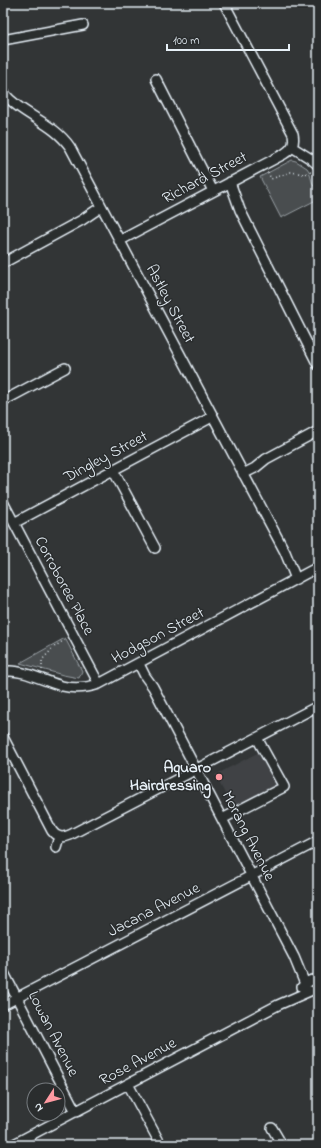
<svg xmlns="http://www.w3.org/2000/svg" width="321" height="1148" font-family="'Indie Flower',sans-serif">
  <rect width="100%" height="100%" fill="#323536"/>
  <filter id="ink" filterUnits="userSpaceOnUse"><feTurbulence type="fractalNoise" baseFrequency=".025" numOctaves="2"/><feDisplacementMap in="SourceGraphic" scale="8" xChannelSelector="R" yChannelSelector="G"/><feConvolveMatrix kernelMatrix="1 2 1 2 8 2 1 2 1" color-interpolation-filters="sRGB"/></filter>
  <g filter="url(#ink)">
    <path fill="#3f4244" d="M265,749L286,788L236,814L215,775Z"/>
    <path fill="#494d4f" stroke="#989fa4" d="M292,160L296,161L307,168L309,171L313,185L318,189V199L281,218L260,177Z
      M65,638L82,671L79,678L63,675L20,663Z"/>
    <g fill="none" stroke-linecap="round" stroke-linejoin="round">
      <defs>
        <path id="minor" d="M3,40L83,25
          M156,79L213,191
          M3,92C21,115 53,122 70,147L285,552L296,579
          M292,147L311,159L318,165
          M230,182L240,210L318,365
          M119,241L284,154C292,149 295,144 293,134L224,3
          M3,263L82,220L101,207
          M3,401L65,368
          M113,470L155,548
          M243,474L255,468L266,459L318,431
          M3,502L99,684
          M14,523L212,417
          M139,664L145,676L153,687L294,957L305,984
          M3,672C19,667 46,682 62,686C75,689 87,688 99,684L318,567
          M3,737L52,831C57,838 63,838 70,835L318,706
          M222,819L284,787L257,738
          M56,847L59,837
          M3,971L76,1112
          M302,987C307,983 310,978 318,981
          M3,1005L318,841
          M128,1084L161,1145
          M272,1128L282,1145
          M12,1145L278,1005L310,991"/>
      </defs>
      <use href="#minor" stroke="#e8f1f8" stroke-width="12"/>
      <path stroke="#e8f1f8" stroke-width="1.5" stroke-dasharray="1 3" stroke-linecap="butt" d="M268,172L271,179L291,172L304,174L311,172
        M42,670V660L54,647L66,639"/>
      <use href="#minor" stroke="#2a2d2e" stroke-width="9"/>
    </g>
  </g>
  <circle fill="#ff9aa2" stroke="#2a2d2e" stroke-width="1.5" cx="219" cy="777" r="4"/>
  <g text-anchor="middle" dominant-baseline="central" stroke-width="3" stroke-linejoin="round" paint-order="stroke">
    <g font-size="16" fill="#e8f1f8" stroke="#2a2d2e">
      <text transform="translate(205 178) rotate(-28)">Richard Street</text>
      <text transform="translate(170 304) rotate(62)">Astley Street</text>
      <text transform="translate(106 457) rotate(-28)">Dingley Street</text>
      <text transform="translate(64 586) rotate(62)">Corroboree Place</text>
      <text transform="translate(158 636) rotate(-28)">Hodgson Street</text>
      <text transform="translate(248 836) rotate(63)">Morang Avenue</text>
      <text transform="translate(154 910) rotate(-27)">Jacana Avenue</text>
      <text transform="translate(53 1034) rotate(63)">Lowan Avenue</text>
      <text transform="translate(138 1062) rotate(-28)">Rose Avenue</text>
    </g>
    <g font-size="16" font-weight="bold" fill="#e8f1f8" stroke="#2a2d2e" text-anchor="end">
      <text x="211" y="768">Aquaro<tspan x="211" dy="18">Hairdressing</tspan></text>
    </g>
  </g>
  <rect width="321" height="1148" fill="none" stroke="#2a2d2e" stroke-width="16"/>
  <rect x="8" y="8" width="305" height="1132" fill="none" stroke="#e8f1f8" stroke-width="1.5" filter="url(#ink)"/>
  <g transform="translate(46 1102) rotate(234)"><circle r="19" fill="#2a2d2e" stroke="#767b7f"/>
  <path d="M0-3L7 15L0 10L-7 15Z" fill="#ff9aa2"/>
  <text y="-6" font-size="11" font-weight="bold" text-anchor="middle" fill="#e8f1f8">N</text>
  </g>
  <path d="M167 44v6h122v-6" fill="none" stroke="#e8f1f8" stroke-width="2"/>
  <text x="173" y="44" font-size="12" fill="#e8f1f8" stroke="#2a2d2e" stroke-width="3" paint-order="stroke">100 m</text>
</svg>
